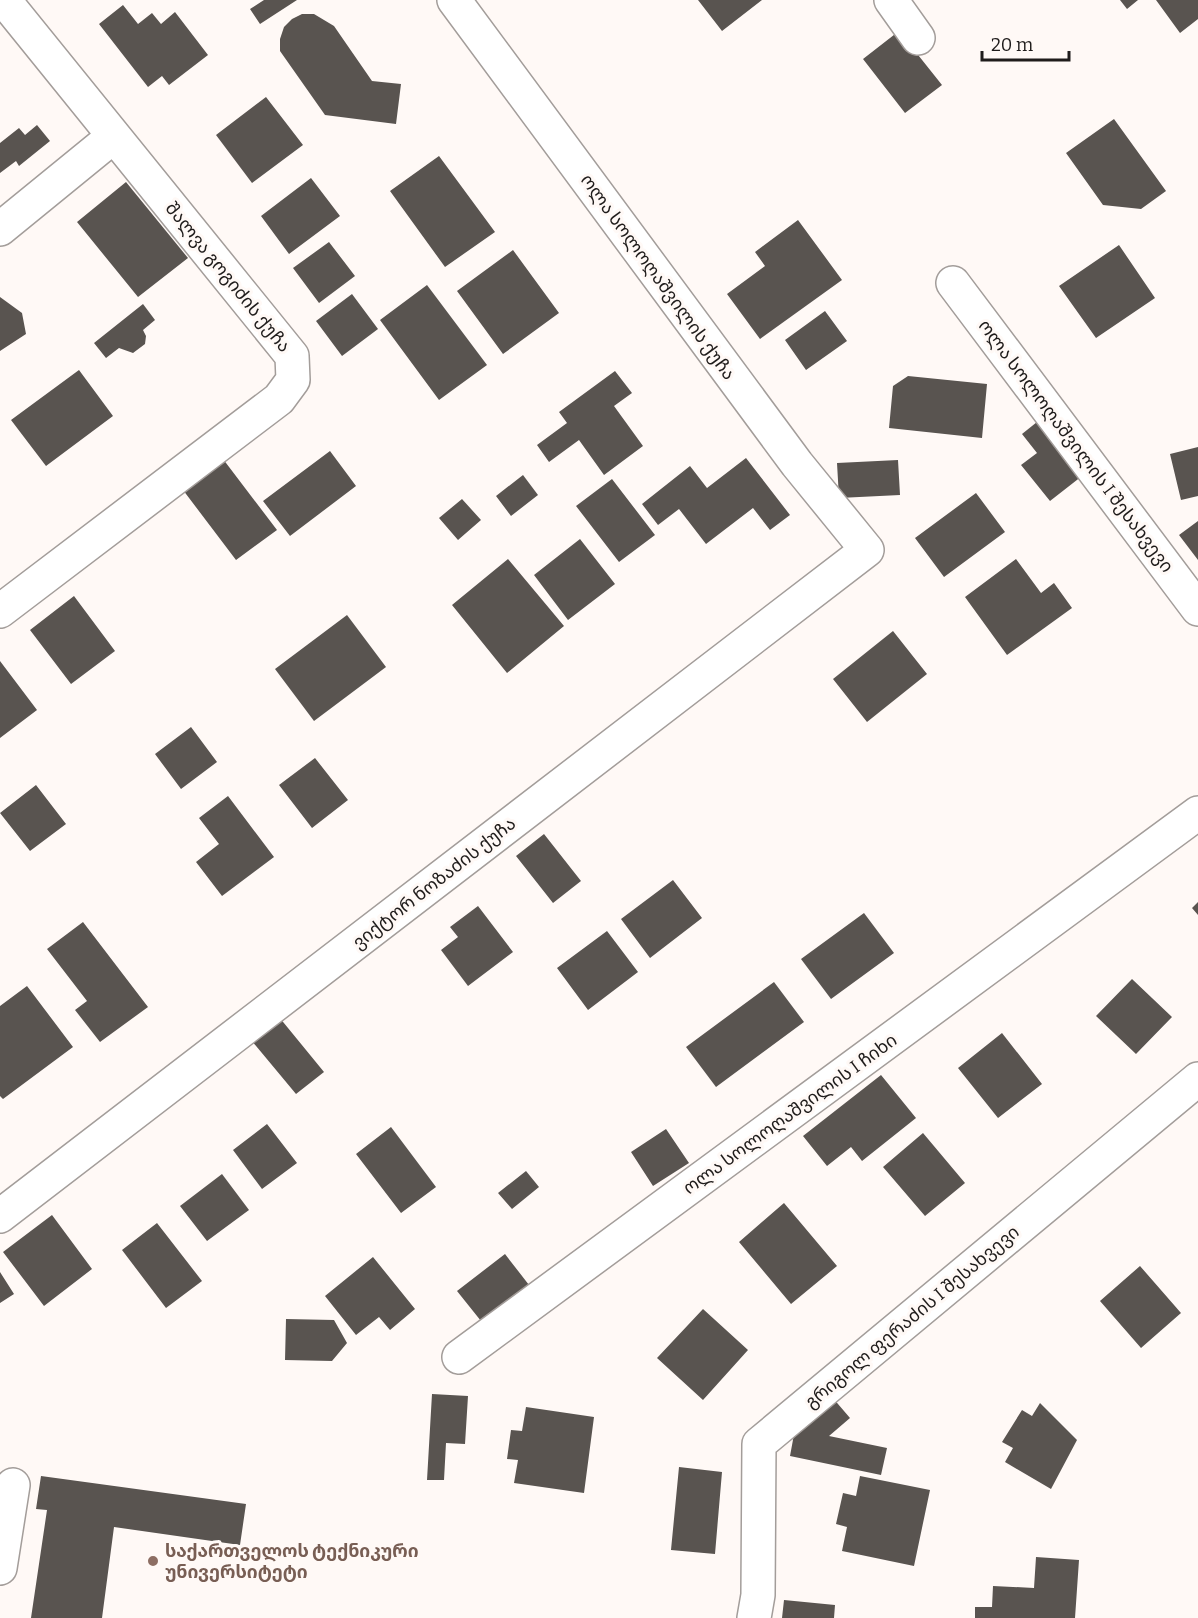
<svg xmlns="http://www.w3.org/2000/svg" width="1198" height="1618" font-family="Bitter,'Noto Sans Georgian',serif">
  <rect width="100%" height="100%" fill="#fff9f6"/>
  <path fill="#595450" d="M264,0H297L260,24L250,9Z
    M698,0H762L722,31Z
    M1120,0H1138L1127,9Z
    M1156,0H1198V19L1180,33Z
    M123,5L138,24L152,13L161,24L175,12L208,55L169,85L162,76L148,87L99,24Z
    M302,14H314L334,26L372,81L401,84L396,124L325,115L280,51V39L284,27L292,19Z
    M899,31L942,85L905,113L863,59Z
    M266,97L303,145L252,183L216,135Z
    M1114,119L1166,191L1141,209L1103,205L1066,153Z
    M37,125L50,141L19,166L16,161L0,173V143L19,128L25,135Z
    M439,156L495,232L445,267L390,191Z
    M311,178L340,216L289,254L261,216Z
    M126,182L188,258L138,297L77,222Z
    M798,220L842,280L760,339L727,294L765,266L755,252Z
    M329,242L355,276L319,303L293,268Z
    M1119,245L1155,298L1096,338L1059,286Z
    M513,250L559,313L503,354L457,291Z
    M427,285L487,365L439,400L380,320Z
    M352,294L378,329L342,356L316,321Z
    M0,297L22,313L26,334L0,351Z
    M143,304L155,320L143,330L146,336L145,344L133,353L119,348L106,358L94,343Z
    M825,311L847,341L806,370L785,340Z
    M79,370L113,416L46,466L11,420Z
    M615,371L632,393L614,406L643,446L604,475L579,440L549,462L537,445L567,423L559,412Z
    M908,376L987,384L982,438L889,428L893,386Z
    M1047,414L1082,476L1050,501L1021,465L1037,453L1022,434Z
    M1198,447V496L1181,500L1170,454Z
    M330,451L356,486L290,536L263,501Z
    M746,458L790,515L770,530L753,508L706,544L679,509L658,525L642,504L690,466L707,488Z
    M223,459L277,530L236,560L183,490Z
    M898,460L900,495L839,498L837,463Z
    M523,475L538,495L511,516L496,496Z
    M612,479L655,535L619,562L576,506Z
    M976,493L1005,532L944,577L915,538Z
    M462,499L481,520L458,540L439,518Z
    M1198,521V560L1179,535Z
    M580,539L615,584L568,620L534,575Z
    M508,559L564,626L507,673L452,605Z
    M1016,559L1041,593L1054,583L1072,608L1007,655L965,597Z
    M74,596L115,651L71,684L30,630Z
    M347,615L386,667L314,721L275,669Z
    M893,631L927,674L867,722L833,679Z
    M0,661L37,710L0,738Z
    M191,727L217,762L181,789L155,754Z
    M315,758L348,800L312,828L279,785Z
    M36,785L66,824L30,851L0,813Z
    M228,796L274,857L222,896L196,862L219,844L199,818Z
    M544,834L581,881L553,903L516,856Z
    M673,880L702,918L650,958L621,919Z
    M1198,902V915L1192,908Z
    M478,906L513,952L468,986L441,950L458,937L450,927Z
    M864,913L894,953L831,999L801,959Z
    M83,922L148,1007L100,1042L75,1010L87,1001L47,949Z
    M607,931L638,972L588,1010L557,968Z
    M1132,979L1172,1017L1136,1054L1096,1016Z
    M774,982L804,1022L716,1087L686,1047Z
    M27,986L73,1047L3,1099L0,1096V1006Z
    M279,1017L324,1072L296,1094L251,1040Z
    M1002,1033L1042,1084L998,1118L958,1068Z
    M881,1075L916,1118L862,1161L851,1147L827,1166L803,1136Z
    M267,1124L297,1163L262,1189L233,1150Z
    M391,1127L436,1187L401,1213L356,1154Z
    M666,1129L689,1163L653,1186L631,1152Z
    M923,1133L965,1183L925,1216L883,1167Z
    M526,1171L539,1187L512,1209L498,1193Z
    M222,1174L249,1210L207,1241L180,1206Z
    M784,1203L837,1266L791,1304L739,1242Z
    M52,1215L92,1269L44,1306L3,1252Z
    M157,1223L202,1281L166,1308L122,1250Z
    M505,1254L529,1285L481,1321L457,1291Z
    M373,1257L415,1309L390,1330L379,1317L356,1335L325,1296Z
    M1140,1266L1181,1313L1141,1348L1100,1301Z
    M0,1272L14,1294L0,1303Z
    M703,1309L748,1350L703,1400L657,1358Z
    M286,1319L334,1320L347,1343L332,1361L285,1360Z
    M432,1394L468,1396L465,1444L446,1443L444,1480H427Z
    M832,1397L850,1418L829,1436L887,1448L881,1475L790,1456L795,1429Z
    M1040,1403L1077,1440L1051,1489L1005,1462L1013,1448L1002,1442L1022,1410L1032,1416Z
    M526,1407L594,1417L584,1493L514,1483L518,1460L507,1459L511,1430L522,1431Z
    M679,1467L722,1472L715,1554L671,1550Z
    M41,1476L246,1504L240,1545L114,1527L102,1618H31L47,1510L36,1509Z
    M860,1476L930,1490L914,1566L842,1551L847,1527L836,1524L843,1493L856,1496Z
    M1036,1557L1079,1560L1075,1618H975V1607H992L993,1586L1034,1588Z
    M784,1600L835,1605L834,1618H782Z"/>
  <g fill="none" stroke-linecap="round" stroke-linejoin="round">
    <defs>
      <path id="minor" d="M891,0L918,38
        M0,229L114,136
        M953,283L1198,609
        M0,611L279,399L293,380L292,356L4,0
        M0,1216L867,550L797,464L454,0
        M459,1357L1198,813
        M0,1568L13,1485
        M754,1618L758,1595L759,1444L1198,1079"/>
    </defs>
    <use href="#minor" stroke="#a39d9a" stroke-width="36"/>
    <use href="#minor" stroke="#fff" stroke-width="33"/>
  </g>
  <circle fill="#8d6e63" stroke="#fff9f6" stroke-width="2" cx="153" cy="1561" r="6"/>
  <g text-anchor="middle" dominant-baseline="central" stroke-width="6" stroke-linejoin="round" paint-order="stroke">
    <g font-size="18" fill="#1f1c1b" stroke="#fff9f6">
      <text transform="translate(228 277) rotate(51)">შალვა გოგიძის ქუჩა</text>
      <text transform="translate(658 277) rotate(54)">ოლა სოლოღაშვილის ქუჩა</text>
      <text transform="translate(1076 446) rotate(53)">ოლა სოლოღაშვილის I შესახვევი</text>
      <text transform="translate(434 883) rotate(-38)">ვიქტორ ნოზაძის ქუჩა</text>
      <text transform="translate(790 1114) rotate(-36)">ოლა სოლოღაშვილის I ჩიხი</text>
      <text transform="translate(912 1317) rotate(-40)">გრიგოლ ფერაძის I შესახვევი</text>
    </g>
    <g font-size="18" font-weight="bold" fill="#785e54" stroke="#fff9f6" text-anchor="start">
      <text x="165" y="1551">საქართველოს ტექნიკური<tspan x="165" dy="21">უნივერსიტეტი</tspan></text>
    </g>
  </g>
  <path d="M982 51v9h87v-9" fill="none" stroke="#1f1c1b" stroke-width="3"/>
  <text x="991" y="51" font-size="18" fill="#1f1c1b" stroke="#fff9f6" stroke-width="4.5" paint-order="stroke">20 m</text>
</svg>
